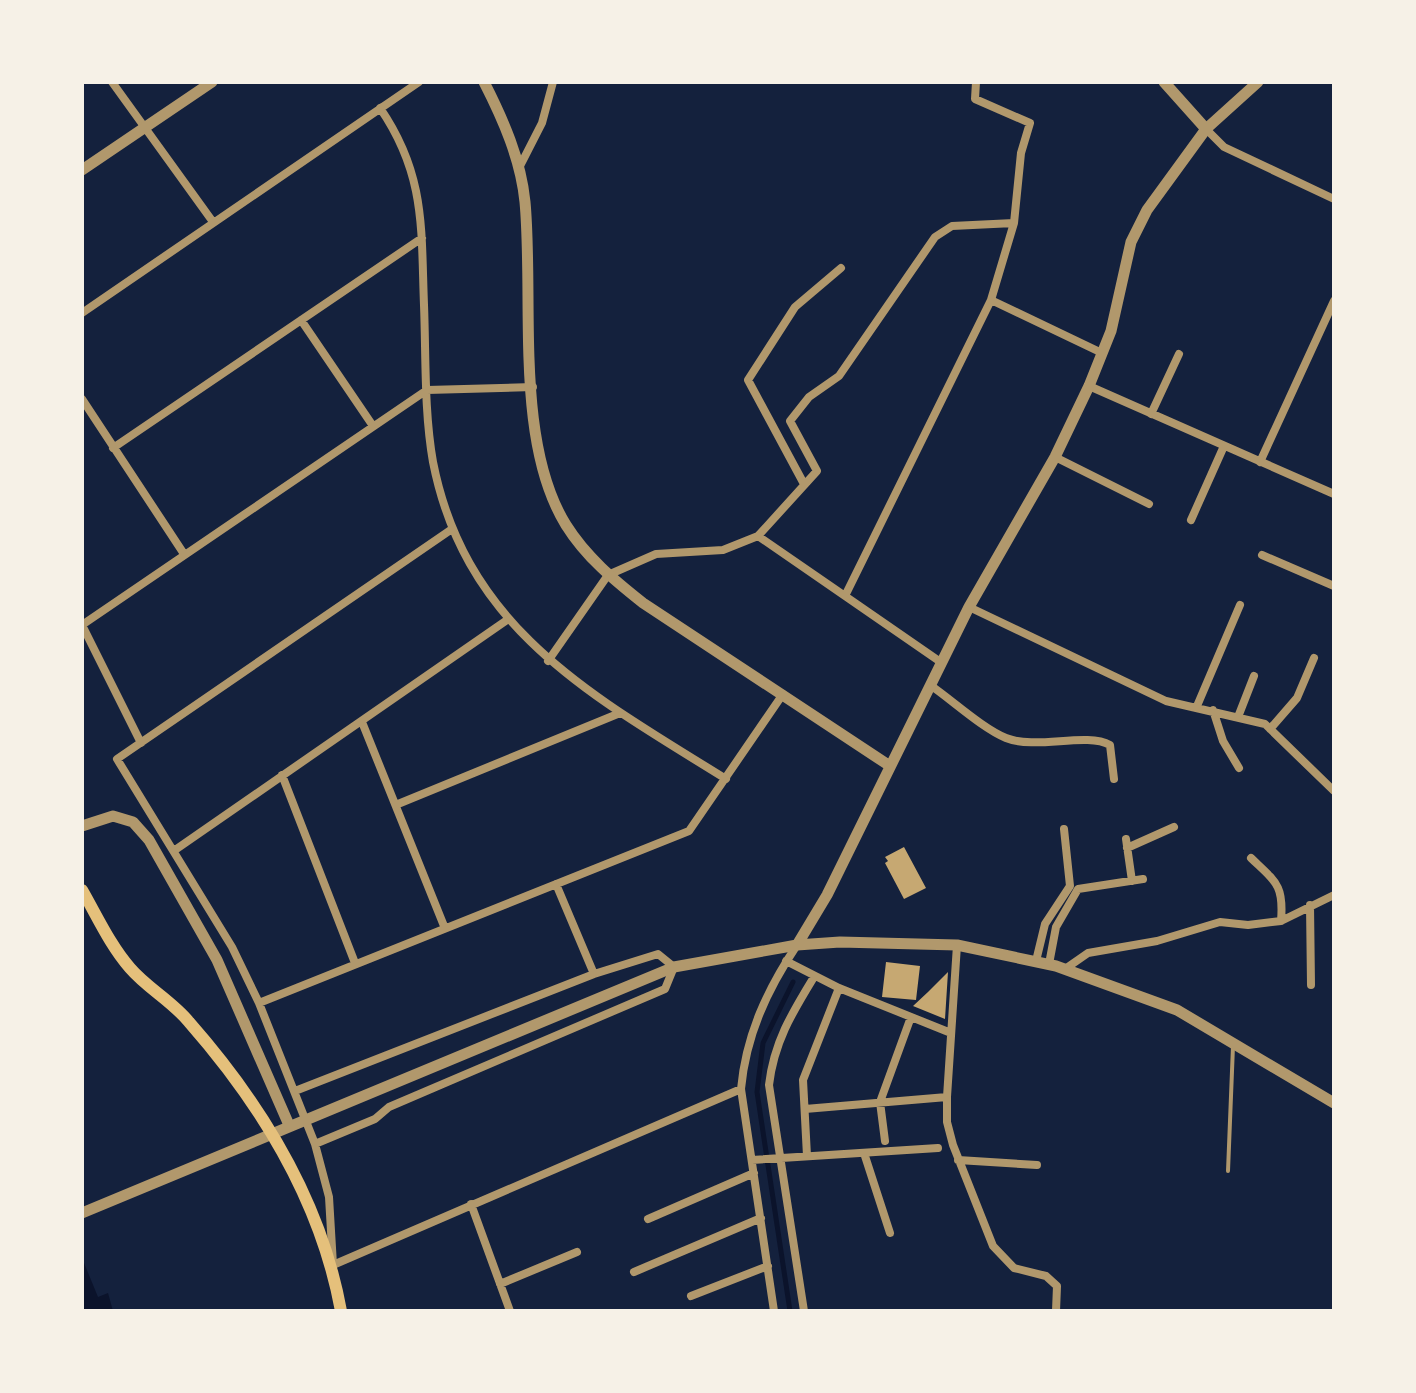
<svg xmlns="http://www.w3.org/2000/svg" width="1416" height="1393" font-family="'Archivo Narrow',sans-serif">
  <rect width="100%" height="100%" fill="#14213d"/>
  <path fill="#0b132b" d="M82,1258L98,1297L108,1293L113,1311H82Z"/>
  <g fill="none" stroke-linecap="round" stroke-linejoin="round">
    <path stroke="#0b132b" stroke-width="5" d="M790,1311L757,1092L763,1043L793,982"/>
  </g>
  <path fill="#c6a872" d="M904,847L926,888L904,899L885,863L888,861L885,857Z
    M886,962L920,966L916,1000L882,997Z
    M948,972L945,1019L913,1006L928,992Z"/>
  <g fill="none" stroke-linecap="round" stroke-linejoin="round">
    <path stroke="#b1986c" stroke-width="4" d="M1228,1171L1233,1046"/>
    <path stroke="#b1986c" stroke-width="8" d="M112,82L213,222
      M976,82L975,99L1030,123L1021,153L1014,223
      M380,108C426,175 421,229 424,305C426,356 424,411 433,462C466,630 593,696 726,779
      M1206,129L1224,147L1334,199
      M519,168L542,123L553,82
      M991,300L1102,353
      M82,313L419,82
      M301,320L373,426
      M1089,386L1334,494
      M82,399L184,554
      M1151,414L1179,354
      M113,448L422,238
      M1055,457L1149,504
      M1260,462L1334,301
      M804,484L748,380L795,307L841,268
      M1191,520L1224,446
      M758,536L845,596
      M1262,555L1334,586
      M969,607L1166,701L1265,724L1334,791
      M82,625L427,390L533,387
      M82,625L141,743
      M548,661L608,575L656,554L723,550L758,536L817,471L790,421L809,397L839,376L935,237L952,226L1014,223L991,300L845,596L942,663
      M930,685C952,700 982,728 1006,738C1036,750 1086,732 1110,745L1114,779
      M1197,706L1240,605
      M1213,710L1223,741L1239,768
      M1238,717L1254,676
      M362,722L444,926
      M1270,729L1297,698L1314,658
      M282,775L355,963
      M398,804L620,713
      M1126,839L1132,881
      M1127,848L1174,827
      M175,850L507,620
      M1251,858C1276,882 1284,885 1281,921
      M556,884L594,974
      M1310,905L1311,985
      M957,945L947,1097V1122L953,1145L993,1246L1014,1268L1046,1276L1057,1286L1056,1311
      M786,961L839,988L951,1033
      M1036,961L1045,924L1070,886L1064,829
      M1049,964L1056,927L1078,889L1143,879
      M1065,969L1088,953L1157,941L1220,922L1248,925L1281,921L1334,895
      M259,1003L689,831L783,694
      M295,1091L594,974L658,954L674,967L665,989L389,1107L375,1119L315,1144L259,1003L232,947L117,759L452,529
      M805,1109L947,1097
      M885,1141L880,1102L911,1017
      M315,1144L329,1197L333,1265L741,1089
      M864,1153L890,1233
      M807,1156L803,1080L839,988
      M752,1160L938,1148
      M958,1160L1037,1165
      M471,1204L510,1311
      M648,1219L754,1173
      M634,1272L761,1218
      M500,1284L577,1252
      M691,1296L768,1266
      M774,1311L741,1089C746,1035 767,990 797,945
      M804,1311L769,1085C774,1042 792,1013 814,977"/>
    <path stroke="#b1986c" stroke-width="11" d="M484,82C503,119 521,160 525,202C534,300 514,441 566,525C586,557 614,580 643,603L890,766
      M1164,82L1206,129
      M82,170L212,82
      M82,826L113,816L133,822L149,840L217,960L289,1125
      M797,945L827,895L969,607L1055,457L1089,386L1111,331L1131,242L1147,210L1206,129L1258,82
      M82,1213L674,967L797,945L840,942L957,945L1056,966L1177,1010L1334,1103"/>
    <path stroke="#e5c07b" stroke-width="12" d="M82,890C97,916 110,945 130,968C147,988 172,1001 189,1022C262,1105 321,1201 341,1311"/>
  </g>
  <rect width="1416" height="1393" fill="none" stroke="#f6f1e7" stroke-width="168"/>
</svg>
